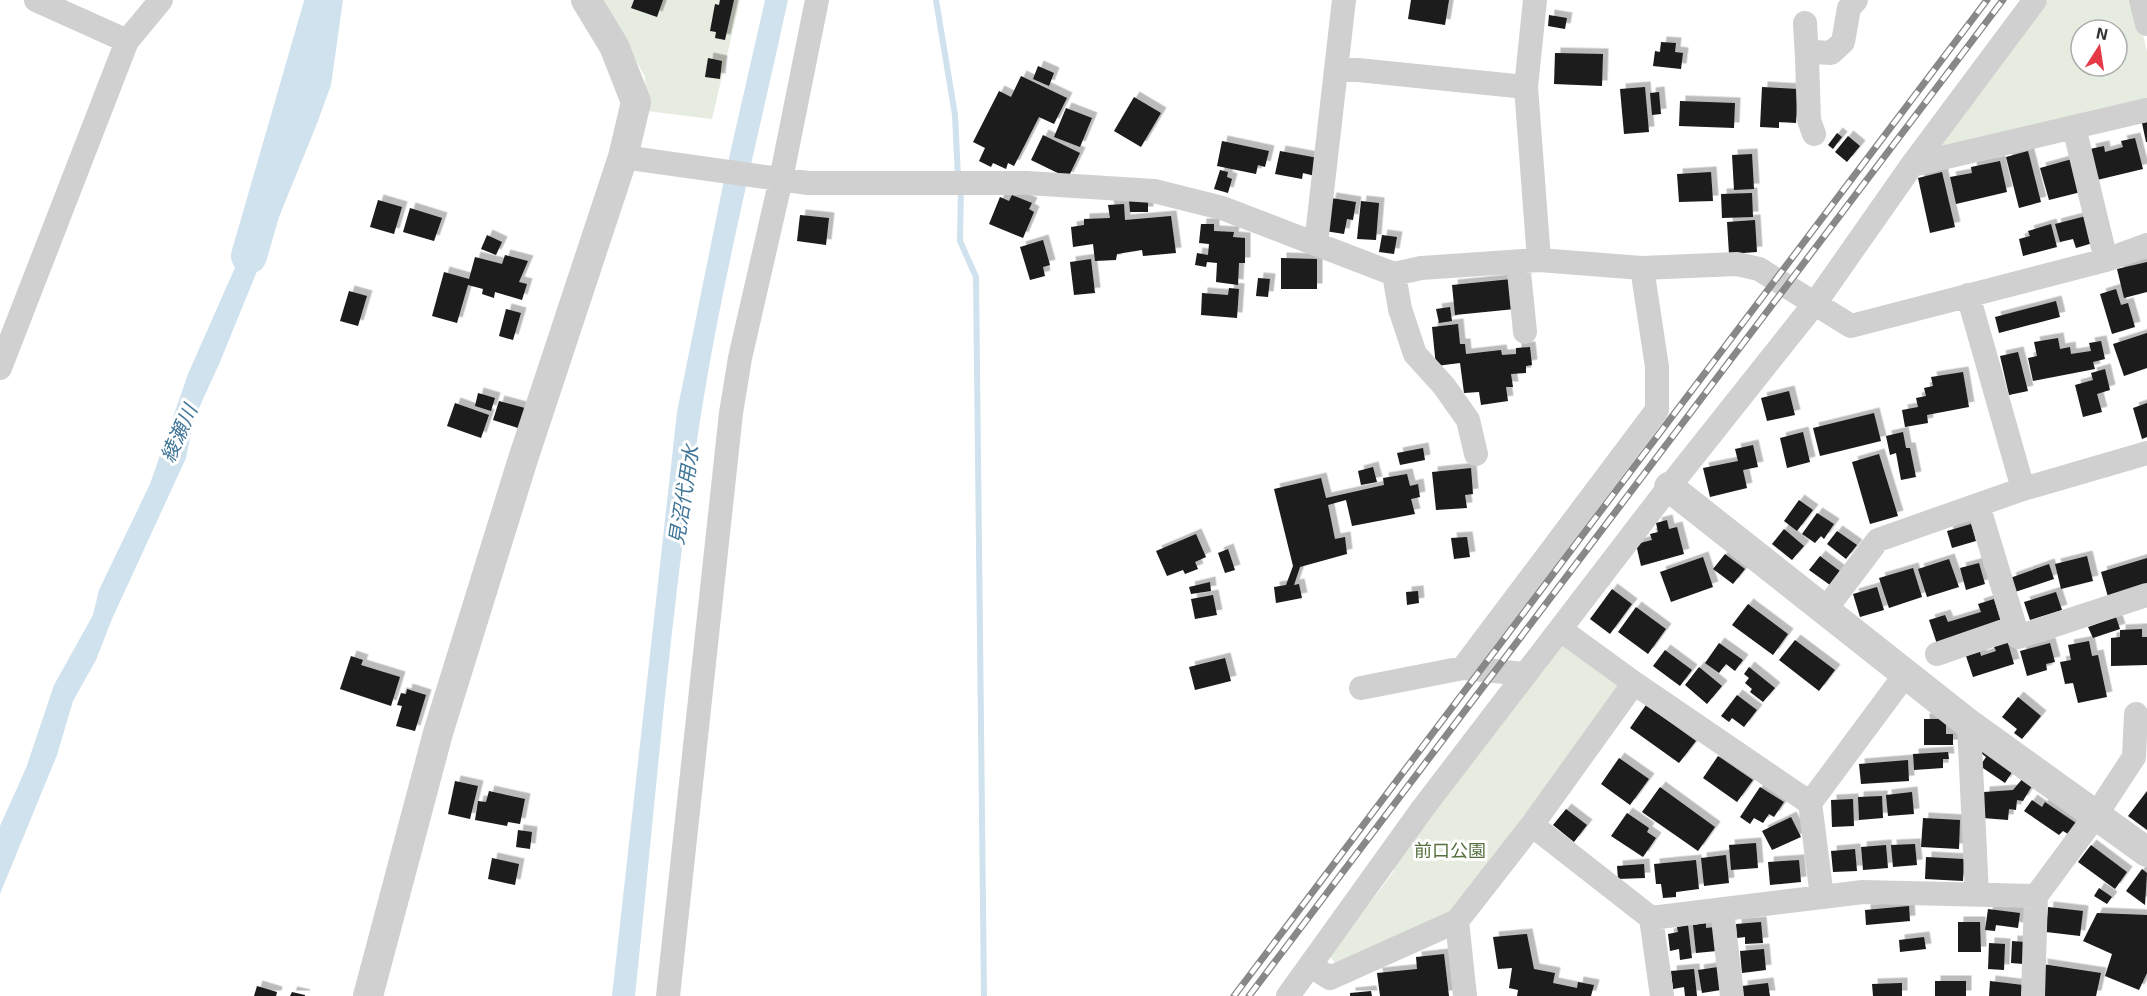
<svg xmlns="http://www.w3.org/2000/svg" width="2147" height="996" font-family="'Exo 2','Noto Sans JP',sans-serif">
  <defs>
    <filter id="shadow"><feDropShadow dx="5.5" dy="-5.5" stdDeviation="0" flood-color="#0004"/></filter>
  </defs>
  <rect width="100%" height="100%" fill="#fff"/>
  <path fill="#e6ecdf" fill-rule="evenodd" d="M603,0H740L712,119L647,111L645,77Z
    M2048,0H2135L2147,52V99L1944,149L1939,142ZM2081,30H2117V66H2081Z
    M1570,645L1616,676L1619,690L1451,915L1337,966L1330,956L1394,871L1392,860L1553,646Z"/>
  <path fill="#cfe2ee" d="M318,0H343L331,85L316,126L220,362L194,419L186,458L112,619L96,660L73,701L57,755L0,894V826L26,768L54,685L93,615L99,590L150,484L188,374L275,177L294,118Z
    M765,0H788C759,134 725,267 703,402C671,598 656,798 635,996H612L677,412L724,180Z"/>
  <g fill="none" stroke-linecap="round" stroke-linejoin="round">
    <path stroke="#cfe2ee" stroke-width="6" d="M936,0L955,115L958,177
      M961,187L960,241L976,277L984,996"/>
    <path stroke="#cfe2ee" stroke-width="36" d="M249,256L323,0"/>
  </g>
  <path fill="#1a1a1a" filter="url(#shadow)" d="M634,0H663L657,17L631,8Z
    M720,0H734L725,40L715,38L716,32L710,31L715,4L719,5Z
    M1411,0H1449L1445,25L1408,19Z
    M1549,15L1567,18L1565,29L1548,26Z
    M1661,42L1676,43L1675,52L1683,53L1681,69L1653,66L1655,51L1660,52Z
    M1555,53L1603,54L1602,86L1554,84Z
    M708,58L722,61L720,79L705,77Z
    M1038,66L1054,73L1049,86L1033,79Z
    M1021,76L1067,98L1054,124L1039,117L1014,166L1008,163L1006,169L993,163L991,167L979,161L985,148L973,142L999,91L1011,97Z
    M1645,87L1649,132L1624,134L1620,89Z
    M1762,87L1798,89L1796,123L1779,122V128L1760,127Z
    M1659,92L1661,114L1652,115L1650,93Z
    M1134,97L1161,113L1141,147L1114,131Z
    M1680,101L1735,103L1734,128L1679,126Z
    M1066,108L1092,118L1080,147L1054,137Z
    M2147,122V142H2146L2142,123Z
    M1837,133L1842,137L1833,149L1828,145Z
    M1043,135L1080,153L1068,178L1031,160Z
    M1848,136L1860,146L1847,162L1835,152Z
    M2135,138L2143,169L2097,180L2090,149L2104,146L2105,152L2123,147L2121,141Z
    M1222,141L1269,151L1265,167L1258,165L1256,174L1217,166Z
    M1280,151L1318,158L1315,176L1303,173L1302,179L1275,174Z
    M2028,151L2041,202L2019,208L2006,157Z
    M1752,154L1754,189L1734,190L1732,155Z
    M2072,159L2081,192L2049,200L2040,168Z
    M2000,161L2007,192L1956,204L1950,177L1972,173L1971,167Z
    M1220,170L1228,172L1227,177L1232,179L1228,193L1214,189Z
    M1711,172L1713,201L1679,202L1677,174Z
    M1942,172L1955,227L1930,233L1918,178Z
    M1752,193L1753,217L1722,218L1721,194Z
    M1012,195L1032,203L1029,209L1034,212L1023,238L989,224L1000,197L1009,201Z
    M1331,198L1356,202L1353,220L1347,219L1344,234L1325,231Z
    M378,200L402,207L394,234L370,227Z
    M1148,200V212H1130L1129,201Z
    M1361,201L1379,203L1376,240L1357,239Z
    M1124,204L1125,220L1171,216L1176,253L1143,256L1142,250L1117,254L1116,260L1095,261L1093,244L1073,247L1071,227L1084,225V219L1110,218L1108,205Z
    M410,208L442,218L434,241L403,232Z
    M800,215L829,218L826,245L797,241Z
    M2086,216L2093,243L2076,248L2073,239L2060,242L2055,224Z
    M1755,220L1757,252L1729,254L1727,222Z
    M1201,224H1214V231L1234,232L1233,237L1245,238V263H1239L1238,285L1216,282L1217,263L1207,262L1206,267L1195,265L1197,253L1208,255L1209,244L1199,243Z
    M2051,224L2057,247L2023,256L2019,239L2030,236L2028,231Z
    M487,235L502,242L496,255L481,249Z
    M1382,235L1397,237L1394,254L1379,252Z
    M1043,240L1050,265L1043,267L1045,276L1030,280L1020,247Z
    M505,255L528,261L519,282L527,284L522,300L495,292L494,298L482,294L483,289L468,285L457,323L432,316L444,272L469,279L475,257L502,264Z
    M1281,258L1317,259V289H1281Z
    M1091,259L1095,293L1074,295L1070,262Z
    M2147,262V292L2124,298L2117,269Z
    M1258,278L1270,279L1268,297L1256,296Z
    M1512,279L1515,309L1455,315L1452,285Z
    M1229,288L1239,289L1237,318L1201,315L1202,293L1228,295Z
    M2116,289L2121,305L2128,303L2135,327L2112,334L2100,294Z
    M349,291L367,296L358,326L340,321Z
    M2056,301L2060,317L1999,333L1995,317Z
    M1450,307L1452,321L1439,323L1436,309Z
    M506,309L521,313L513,340L499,336Z
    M1458,324L1460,344H1465L1466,354L1501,350L1502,355L1516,354V348L1530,347L1532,365L1526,366V373L1511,374L1513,387H1506L1508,401L1481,405L1479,392L1464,393L1460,363L1436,366L1432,327Z
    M2147,333V368L2124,376L2113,344Z
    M2058,338L2060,349L2070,347L2071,354L2091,351L2089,343L2101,341L2105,359L2093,362L2095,369L2033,381L2028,358L2037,356L2034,342Z
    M2018,352L2028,391L2009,395L2000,356Z
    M2105,369L2110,390L2097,394L2102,412L2083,417L2075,385L2093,380L2091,373Z
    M1963,372L1969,407L1927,415L1928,423L1905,427L1902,410L1918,407L1916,398L1926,396L1924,388L1933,386L1931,377Z
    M1789,391L1795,415L1767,421L1761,398Z
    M478,393L495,398L491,411L475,406Z
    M499,401L525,408L518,428L493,420Z
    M455,403L489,415L481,438L447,426Z
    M2147,403V437L2142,439L2133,408Z
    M1874,413L1881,441L1820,456L1813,428Z
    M1803,432L1810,462L1787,468L1780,438Z
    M1903,432L1906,448H1910L1916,477L1901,480L1896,453L1890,455L1886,436Z
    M1753,445L1758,467L1743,470L1747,488L1710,497L1703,468L1738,461L1735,449Z
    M1423,448L1425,460L1400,465L1397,453Z
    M1879,454L1898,516L1870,524L1852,462Z
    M1373,467L1377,482L1361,485L1358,471Z
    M1471,468L1473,494L1465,495L1467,508L1436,510L1432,472Z
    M1407,474L1410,486L1418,484L1420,497L1411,499L1415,514L1352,526L1346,500L1328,505L1335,539L1345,537L1347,554L1300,567L1294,585L1299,584L1302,598L1276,603L1274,587L1286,585L1293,566L1274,489L1321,478L1326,498L1384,485L1383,478Z
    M1799,500L1813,510L1797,531L1784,521Z
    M1817,513L1834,524L1824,539L1821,536L1815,543L1802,534Z
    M1667,520L1669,529L1677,527L1684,554L1641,566L1636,544L1652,540L1650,534L1658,532L1656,523Z
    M1971,524L1976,541L1952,548L1947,531Z
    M1784,529L1804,546L1792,560L1772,544Z
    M1837,531L1857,545L1846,559L1827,544Z
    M1196,534L1206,557L1195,562L1198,569L1185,574L1183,570L1167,576L1156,551Z
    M1467,537L1470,557L1454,559L1451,538Z
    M1228,549L1235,570L1225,573L1218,553Z
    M1725,554L1745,569L1733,584L1713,569Z
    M1820,556L1840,571L1830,585L1809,570Z
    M2087,556L2093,581L2061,589L2055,564Z
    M1703,557L1713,587L1671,602L1660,572Z
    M2147,558V585L2108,597L2101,572Z
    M1949,559L1959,587L1927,597L1918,569Z
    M1979,563L1985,584L1966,590L1960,568Z
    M2049,564L2054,579L2015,592L2010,578Z
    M1913,568L1922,597L1889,608L1879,578Z
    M1210,582L1211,591L1191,594L1189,587Z
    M1877,587L1884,610L1860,617L1853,594Z
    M1612,589L1632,604L1610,634L1590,619Z
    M1418,591L1419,603L1407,605L1406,592Z
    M2056,592L2062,610L2030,620L2024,602Z
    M1213,595L1217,615L1195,619L1191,599Z
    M1994,599L2002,624L1937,644L1929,620L1945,615L1948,622L1981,612L1978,604Z
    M1748,604L1788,634L1773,655L1732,625Z
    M1636,607L1666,629L1648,654L1618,632Z
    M2116,617L2120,629L2093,638L2088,627Z
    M2142,629V637H2147V665L2111,666V638L2120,637V630Z
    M1795,640L1835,670L1819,691L1779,660Z
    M2089,641L2092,656L2098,655L2107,697L2078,703L2073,683L2065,684L2060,662L2071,660L2068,645Z
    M1719,643L1743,660L1735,671L1726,664L1719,673L1705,663Z
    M2008,643L2014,664L1973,677L1966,656L1980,652L1981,656L1996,651L1994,647Z
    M2050,643L2055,662L2046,664L2047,670L2027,676L2020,651Z
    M1665,650L1692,670L1680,686L1653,666Z
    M351,656L363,660L361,665L400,677L391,706L340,689Z
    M1225,658L1231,681L1195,690L1189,667Z
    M1699,667L1722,686L1707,704L1685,685Z
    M1749,667L1775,688L1763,702L1750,692L1752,689L1745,683L1749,678L1744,674Z
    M407,689L426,695L415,731L396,726L402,706L397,705L401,693L406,694Z
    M1737,695L1757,710L1744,727L1732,718L1729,722L1721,716Z
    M2018,697L2041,716L2022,739L2014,733L2017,729L2002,717Z
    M1646,705L1696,741L1679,763L1630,728Z
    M1924,719H1946V734H1953V745H1924Z
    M1984,748L2014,769L2005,783L1980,766L1986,757L1981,753Z
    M1948,752L1949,759H1943V768L1914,770L1913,754Z
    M1718,756L1753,780L1737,802L1703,778Z
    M1619,758L1649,779L1630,805L1601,784Z
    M1908,760L1909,781L1861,784L1859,764Z
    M2024,777L2033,784L2023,801L2017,800L2016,810L2009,809L2008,820L1983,818L1984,792L2013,790Z
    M455,781L478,786L470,819L448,814Z
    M1660,787L1715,827L1698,851L1642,812Z
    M1760,787L1784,802L1774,817L1769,814L1763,823L1754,818L1750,824L1740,817Z
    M489,791L525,799L520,824L508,822L507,826L475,820L478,801L486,802Z
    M2147,791V830L2128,816Z
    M1912,792L1914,814L1888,816L1886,795Z
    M1882,796L1883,818L1859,820L1858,797Z
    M1853,799L1854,826L1832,827L1831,800Z
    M2032,800L2042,807L2045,802L2076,823L2068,834L2063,831L2059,835L2024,811Z
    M1566,809L1587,825L1574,842L1553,825Z
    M1627,813L1649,828L1647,832L1656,838L1643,857L1611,836Z
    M1791,817L1801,837L1772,850L1762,831Z
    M1923,818L1960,820L1959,849L1921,847Z
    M518,830L532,832L530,849L516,847Z
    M1756,843L1758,868L1731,870L1729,845Z
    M1915,844L1917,865L1893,867L1891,845Z
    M1886,845L1888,868L1863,870L1861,847Z
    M2091,845L2127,872L2115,889L2078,862Z
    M1855,849L1857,871L1833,872L1831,851Z
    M1726,855L1729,883L1704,886L1701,858Z
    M1926,857L1964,859L1963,881L1925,879Z
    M492,858L519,864L515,885L488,879Z
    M1696,860L1699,889L1676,892V897L1663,898L1661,884H1656L1654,864Z
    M1799,860L1801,882L1770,885L1768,862Z
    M1644,864L1645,878L1618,879L1617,866Z
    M2142,869L2147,873L2145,905L2126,891Z
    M2099,888L2112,897L2107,904L2094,896Z
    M1909,906L1910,921L1866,925L1865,910Z
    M2048,907L2083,911L2080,936L2046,932Z
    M1988,909L2020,913L2018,928L1996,925L1995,931L1985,930Z
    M2097,913L2147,915V973L2139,990L2105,976L2112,954L2083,941Z
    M1761,922L1763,943L1745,944V937L1737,938L1736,924Z
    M1958,922H1980L1981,952H1958Z
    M1706,923V928L1715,927L1717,951L1696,953L1693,925Z
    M1688,925L1692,958L1680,960L1679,949L1670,951L1668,934L1678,932L1677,927Z
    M1527,934L1534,969L1555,973L1553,983L1577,988L1578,982L1594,985L1591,996H1517L1518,990L1509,988L1512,968L1498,969L1493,937Z
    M1924,937L1926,949L1900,952L1899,940Z
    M2012,941L2025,942L2023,964L2011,963Z
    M1989,943L2005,944L2004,970L1988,969Z
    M1764,949L1766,970L1742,973L1740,951Z
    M1444,954L1449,996H1380L1377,973L1417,969L1416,957Z
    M2042,964L2101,973L2096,996H2044Z
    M1718,967L1721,990L1702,993L1698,970Z
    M1694,969L1697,996H1685L1684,987L1673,989L1671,971Z
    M1935,981H1966V996H1935Z
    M1990,981L2023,985L2021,996H1989Z
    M1768,983L1770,996H1743L1742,986Z
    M1902,983V996H1873L1872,984Z
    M257,986L277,992L276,996H254Z
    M1371,991L1372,996H1350V993Z
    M292,992L305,995V996H290Z"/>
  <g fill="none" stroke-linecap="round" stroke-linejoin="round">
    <path stroke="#d0d0d0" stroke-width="24" d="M36,0L127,41
      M1535,0L1526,87L1539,260
      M2141,0L2147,24
      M1805,23L1807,58
      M1338,68L1526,87
      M2074,127L2106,260
      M1814,134L1809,120L1807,58L1815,52L1831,53L1843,42L1849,8L1856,0
      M623,157L808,183H1027L1154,191L1222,208L1394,274L1421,268L1539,260L1642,268L1737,264L1759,269L1851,326L2106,260L2147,245
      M1912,165L2147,110
      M1316,244L1344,0
      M1518,262L1525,332
      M1394,274L1400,309L1415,354L1444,386L1468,420L1476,454
      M1968,295L2023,489
      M0,368L127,41L161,0
      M1978,505L2018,637L2147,595
      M1825,610L1878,540L2023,489L2147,453
      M1937,654L2015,627
      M1463,668L1657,410V367L1642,268
      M1634,683L1810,803
      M1361,688L1463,668L1525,674
      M1969,724L1977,895
      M1532,825L1651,918L1662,996
      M1822,897L1810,803L1905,675
      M1722,910L1732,996
      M1651,918L1863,892L2036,896
      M1457,921L1465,996
      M1311,966L1330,978L1457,921L1532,825L1634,683L1561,630
      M668,996L731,413L740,358L781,179L817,0
      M1288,996L1423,808L1669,487L1816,302L1912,165L2035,0
      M2033,996L2036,896L2096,815L2134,757L2136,714"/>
    <path stroke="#d0d0d0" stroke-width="30" d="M1669,487L1969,724L2147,852
      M368,996L438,733L523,459L623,157L636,102L614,46L586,0"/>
    <defs>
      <path id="rail" d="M1234,996L1987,0
        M1249,996L2003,0"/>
    </defs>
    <use href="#rail" stroke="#888" stroke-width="7"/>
    <use href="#rail" stroke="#fff" stroke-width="4.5" stroke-dasharray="14" stroke-linecap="butt"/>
  </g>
  <g text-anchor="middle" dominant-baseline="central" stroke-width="6" stroke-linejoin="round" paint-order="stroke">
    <g font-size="18" fill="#56703f" stroke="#fff">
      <text x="1450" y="850">前口公園</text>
    </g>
    <g font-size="20" font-style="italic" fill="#3f7597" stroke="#fff">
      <text transform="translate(178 433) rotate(-66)">綾瀬川</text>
      <text transform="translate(683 495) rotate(-81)">見沼代用水</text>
    </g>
  </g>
  <g transform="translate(2099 48) rotate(12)"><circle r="28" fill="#ffffff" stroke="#adadad" stroke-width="1.5"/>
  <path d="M0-4.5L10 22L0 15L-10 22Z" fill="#e63946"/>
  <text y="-9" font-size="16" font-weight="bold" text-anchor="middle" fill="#333333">N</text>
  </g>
</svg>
